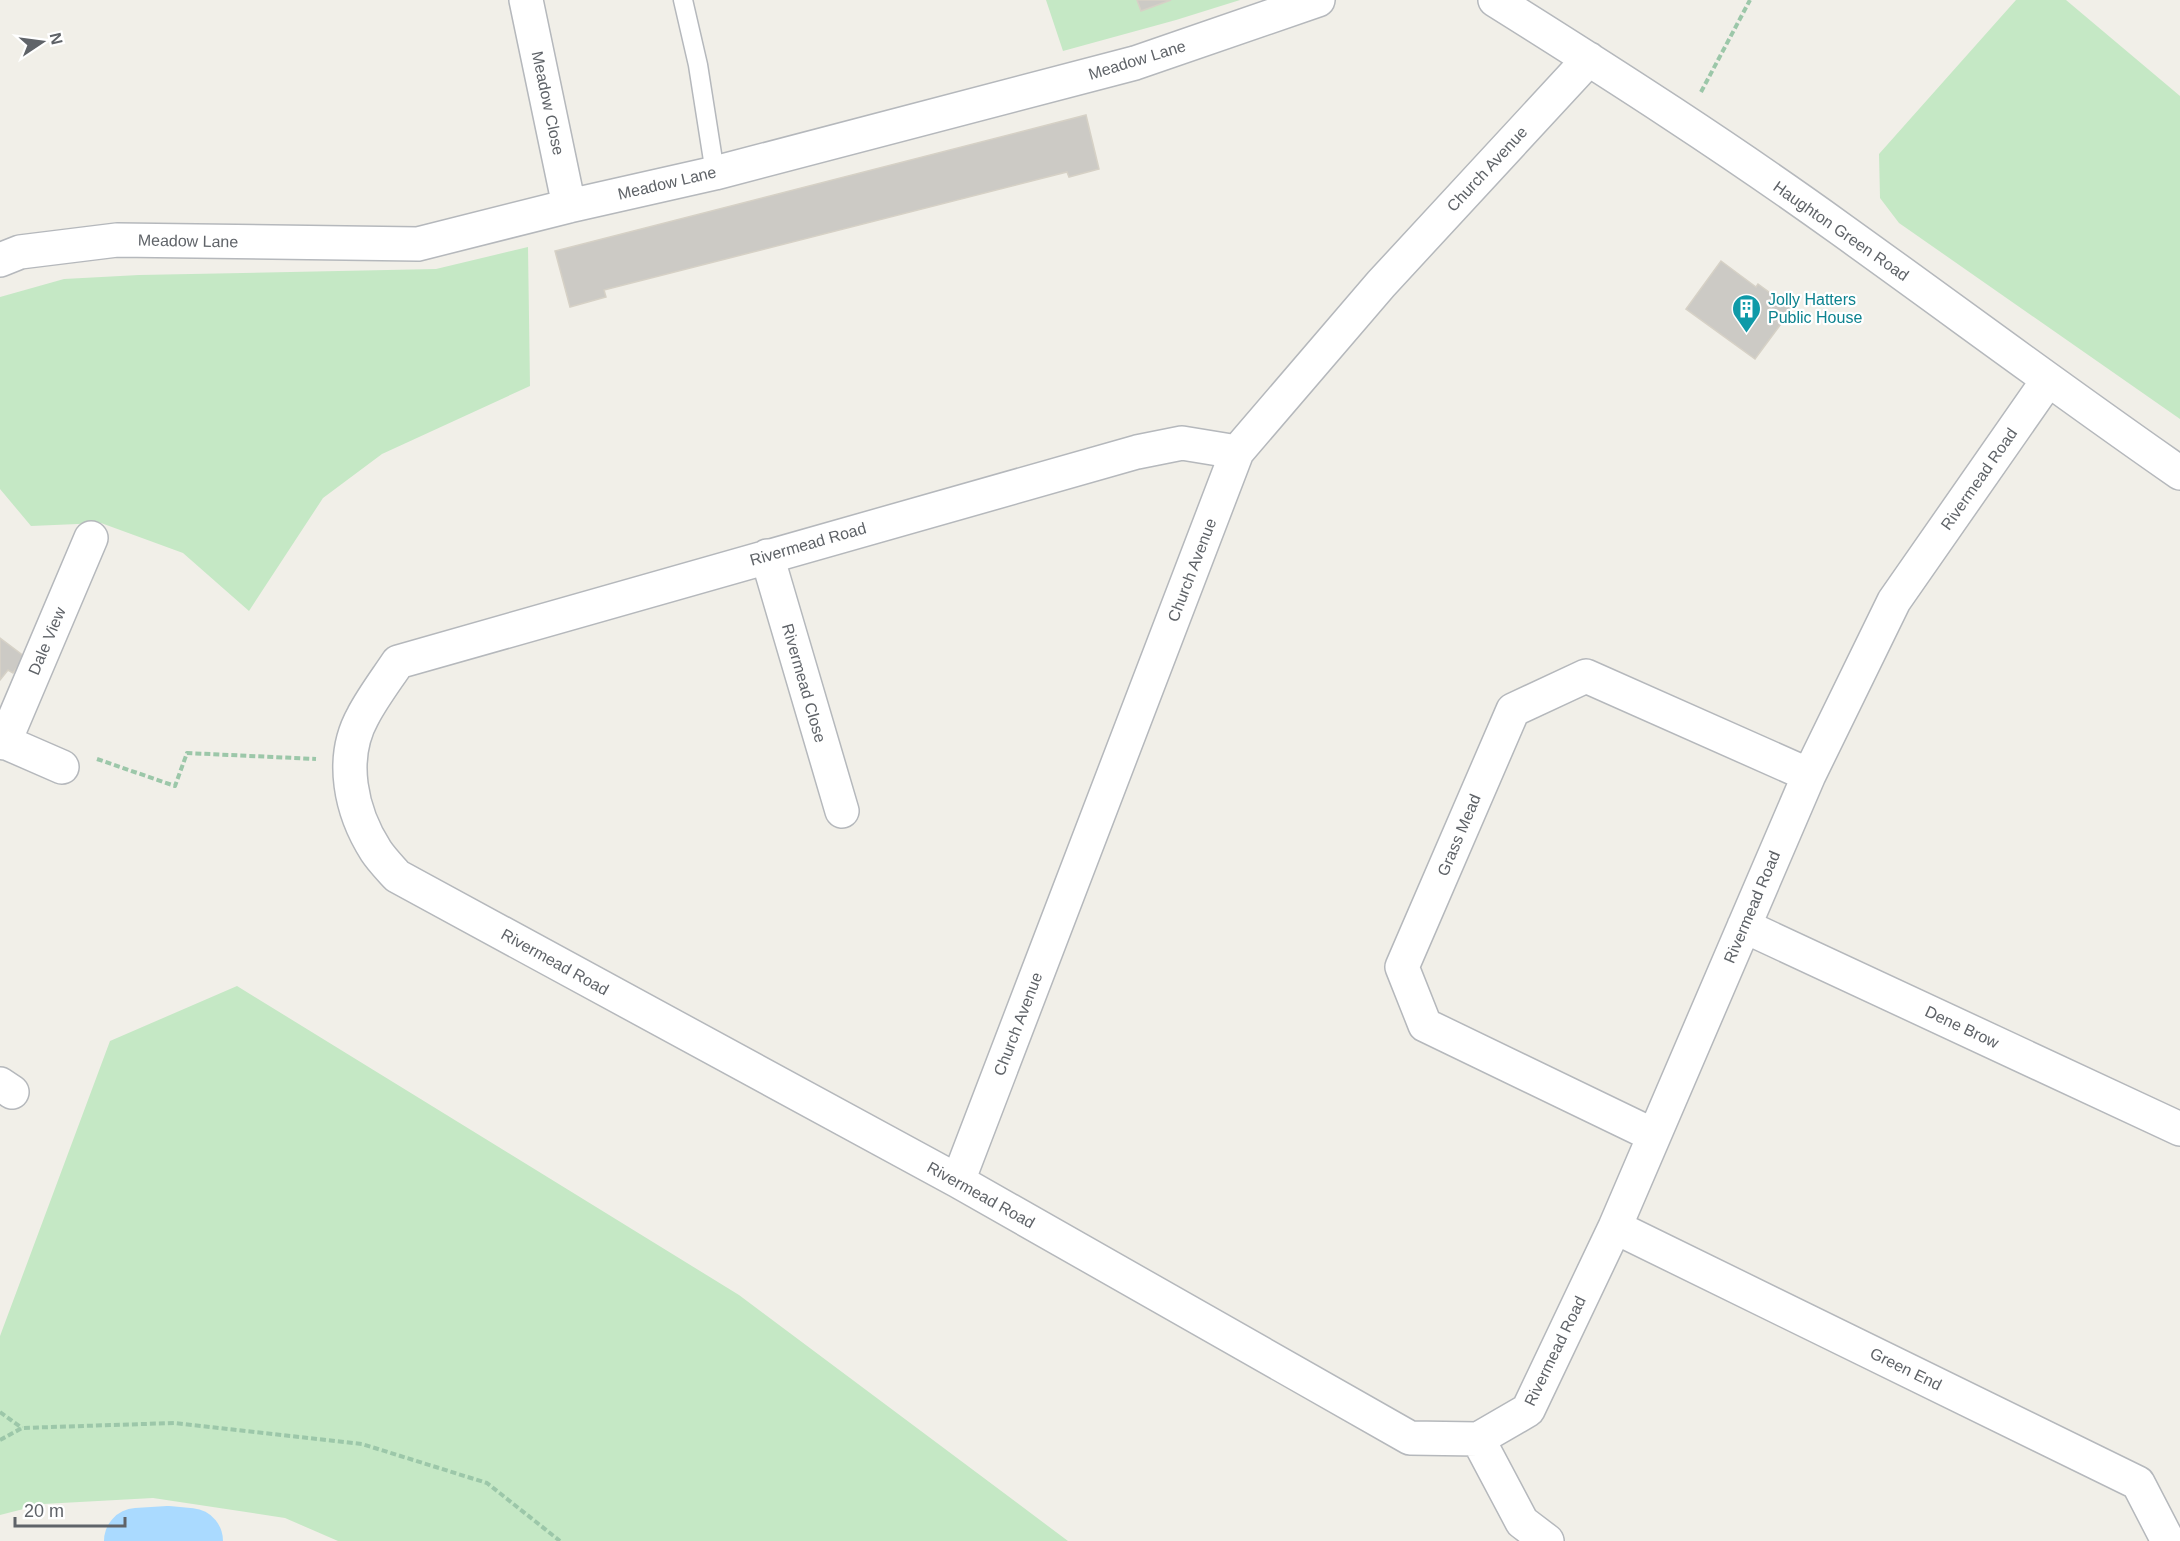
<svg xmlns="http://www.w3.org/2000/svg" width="2180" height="1541" font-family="Helvetica,sans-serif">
  <rect width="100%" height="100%" fill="#f1efe8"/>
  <path fill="#c5e8c5" d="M1046,0H1240L1176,20L1063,51Z
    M2016,0H2066L2180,96V419L1899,223L1880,198L1879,154Z
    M528,247L530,386L382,454L323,498L249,611L183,553L101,523L31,526L0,489V297L64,279L139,275L436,269Z
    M237,986L739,1295L1068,1541H338L285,1518L153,1498L43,1504L0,1515V1336L110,1041Z"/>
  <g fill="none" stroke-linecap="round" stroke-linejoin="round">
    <path stroke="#aadaff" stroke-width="66" d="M137,1541L169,1539L190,1541"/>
  </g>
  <path fill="#cccac5" stroke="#d6d1c6" stroke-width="1.5" d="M1137,0H1171L1141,11Z
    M1086,115L1099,169L1069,177L1067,172L604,290L606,297L570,307L555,251Z
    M1721,261L1756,287L1758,284L1792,309L1755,359L1686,309Z
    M0,638L25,657L13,673L8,670L0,680Z"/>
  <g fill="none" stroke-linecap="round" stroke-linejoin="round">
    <defs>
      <path id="lane" d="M683,0L698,65L715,173"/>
      <path id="street" d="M526,0L569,206
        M1495,0C1613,74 1730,149 1842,230C1955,311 2066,394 2180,473
        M0,260L20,252L117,240L418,244L569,206L715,173L1135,63L1318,0
        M1237,452L1182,443L1137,452L398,662C386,680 373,697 363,716C339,759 351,812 376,851C382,860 390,868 397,876L958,1181L1410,1438L1478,1439L1528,1410L1615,1227L1809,775L1894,601L2048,380
        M767,556L842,811
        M0,740L62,767
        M4,743L91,538
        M1744,926L2180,1129
        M0,1084L12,1092
        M1653,1135L1425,1025L1402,967L1513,710L1586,676L1809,775
        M958,1181L1237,452L1381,284L1589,59
        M1615,1227L2138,1483L2168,1541
        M1478,1439L1522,1522L1547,1541"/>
    </defs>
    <use href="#lane" stroke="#b5b8bc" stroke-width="21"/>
    <use href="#street" stroke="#b5b8bc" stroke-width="36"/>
    <path stroke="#9cc7a9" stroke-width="4" stroke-dasharray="6 3" stroke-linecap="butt" d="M1701,92L1750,0
      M97,759L175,786L187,753L316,759
      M0,1412L22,1428
      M0,1440L22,1428L174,1423L362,1444L487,1483L560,1541"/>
    <use href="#lane" stroke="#fff" stroke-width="18"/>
    <use href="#street" stroke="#fff" stroke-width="33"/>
  </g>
  <defs>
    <symbol id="building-pin" viewBox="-11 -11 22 30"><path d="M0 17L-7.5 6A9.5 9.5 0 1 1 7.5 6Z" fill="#0f9aa8" stroke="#fff"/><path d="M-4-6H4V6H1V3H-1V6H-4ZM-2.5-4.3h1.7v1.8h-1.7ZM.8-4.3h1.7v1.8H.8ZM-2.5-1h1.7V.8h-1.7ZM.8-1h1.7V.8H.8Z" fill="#fff"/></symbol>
  </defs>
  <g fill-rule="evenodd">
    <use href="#building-pin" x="1730" y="292" width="33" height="45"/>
  </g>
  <g text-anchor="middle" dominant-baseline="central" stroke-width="4.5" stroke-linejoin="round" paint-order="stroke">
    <g font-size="16" fill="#5f6368" stroke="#fff">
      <text transform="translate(1137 60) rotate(-17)">Meadow Lane</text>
      <text transform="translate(548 103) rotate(78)">Meadow Close</text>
      <text transform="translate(1487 169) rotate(-47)">Church Avenue</text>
      <text transform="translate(667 183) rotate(-13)">Meadow Lane</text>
      <text transform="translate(1841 231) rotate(35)">Haughton Green Road</text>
      <text transform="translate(188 241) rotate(1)">Meadow Lane</text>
      <text transform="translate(1979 479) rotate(-55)">Rivermead Road</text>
      <text transform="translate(808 544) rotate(-16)">Rivermead Road</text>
      <text transform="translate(1192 570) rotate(-69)">Church Avenue</text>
      <text transform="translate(47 641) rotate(-67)">Dale View</text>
      <text transform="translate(804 683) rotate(74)">Rivermead Close</text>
      <text transform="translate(1459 835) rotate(-67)">Grass Mead</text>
      <text transform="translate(1752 907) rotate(-67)">Rivermead Road</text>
      <text transform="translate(555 962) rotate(29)">Rivermead Road</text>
      <text transform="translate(1018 1024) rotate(-69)">Church Avenue</text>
      <text transform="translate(1962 1027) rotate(25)">Dene Brow</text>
      <text transform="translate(981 1195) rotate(29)">Rivermead Road</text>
      <text transform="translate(1555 1351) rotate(-64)">Rivermead Road</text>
      <text transform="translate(1906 1369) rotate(26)">Green End</text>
    </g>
    <g font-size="16" fill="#0d838f" stroke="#fff" text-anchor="start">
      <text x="1768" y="299">Jolly Hatters<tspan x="1768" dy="18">Public House</tspan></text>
    </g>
  </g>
  <g transform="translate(42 42) rotate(77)" stroke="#ffffff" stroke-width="4.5" paint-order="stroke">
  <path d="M0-4.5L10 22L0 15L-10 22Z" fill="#5f6368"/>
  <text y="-9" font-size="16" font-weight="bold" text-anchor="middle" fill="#5f6368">N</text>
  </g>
  <path d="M15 1517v9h110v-9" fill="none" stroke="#5f6368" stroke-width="3"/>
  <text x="24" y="1517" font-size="18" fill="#5f6368" stroke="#ffffff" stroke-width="4.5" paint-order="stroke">20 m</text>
</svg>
